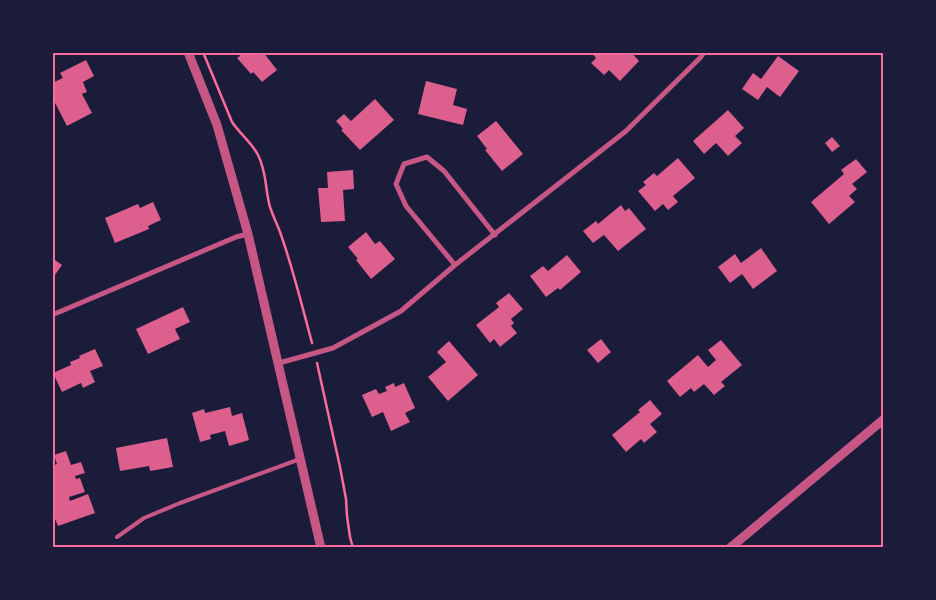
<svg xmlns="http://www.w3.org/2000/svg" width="936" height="600" font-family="Helvetica,sans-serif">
  <rect width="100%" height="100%" fill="#1b1b3a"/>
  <path fill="#dd5f8e" d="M237,52H263L277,70L262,82L253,72L251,74L237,58L240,56Z
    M591,52H621L623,54L624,52H631L639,61L620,81L609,70L604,75L591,63L596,58Z
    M778,56L799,71L780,97L767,87L758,100L742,89L753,73L761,79Z
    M86,60L94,76L83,82L87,92L82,94L92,113L67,126L52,97V83L63,78L60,73Z
    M426,81L457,89L453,105L467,109L463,125L418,114Z
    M375,99L394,120L360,150L341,130L343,129L336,121L344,114L351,121Z
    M728,110L744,128L735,136L742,143L728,156L716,143L704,154L693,141Z
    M496,121L523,154L502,171L485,150L487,149L477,136Z
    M832,137L840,146L832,152L825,143Z
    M678,158L695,178L673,196L678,202L668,210L663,204L655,211L638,191L646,185L643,182L654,173L657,176Z
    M856,159L867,172L852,184L857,189L849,196L855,202L829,224L811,202L844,174L841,170Z
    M353,170L354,189L343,190L345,221L321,222L318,188H328L327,172Z
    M153,202L161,220L148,226L149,229L115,243L105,218L138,204L140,208Z
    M621,205L625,211L629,208L646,229L618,251L604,235L593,243L583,231L596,221L598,224Z
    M366,232L375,244L380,241L395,259L371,279L356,260L358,259L348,247Z
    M761,248L777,271L753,289L742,274L730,283L718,267L735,254L741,263Z
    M567,255L581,272L560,290L558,288L546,297L530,276L543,266L548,271Z
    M52,258L62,265L52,279Z
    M509,293L523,309L511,319L514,323L511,326L517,333L500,347L494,339L490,343L476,325L499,307L496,303Z
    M183,307L190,322L175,329L180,339L148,354L136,329Z
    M601,339L611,352L598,363L587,350Z
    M721,340L742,365L721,382L725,386L714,395L704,384L694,392L691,388L680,397L667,381L698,355L708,367L716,360L708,350Z
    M449,341L478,375L448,401L428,377L446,362L437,352Z
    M95,349L103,366L90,371L95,382L83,388L81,383L62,392L53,373L71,365L70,362L80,358L79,356Z
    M394,383L395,387L404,383L415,408L405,413L410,422L391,431L383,412L372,417L362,395L376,389L379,394L387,391L385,387Z
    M650,400L662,414L650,424L657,432L644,443L641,439L626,452L612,435L640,412L638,410Z
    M230,407L232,416L242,413L249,440L229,446L225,431L210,435L211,439L200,442L192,413L204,409L205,413Z
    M167,438L173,467L150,471L149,466L120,471L116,448Z
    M66,451L71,465L81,462L85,473L75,476L76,479L80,478L85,492L69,497L70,501L88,494L95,513L58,526L52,512V466L57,464L54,455Z"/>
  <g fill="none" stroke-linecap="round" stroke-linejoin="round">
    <path stroke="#ff6b9d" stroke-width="2.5" d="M203,52L232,122C240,134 252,143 258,155C267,172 265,190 270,207C273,216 277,224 280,232C293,268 302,306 312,343
      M317,363L340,467L346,499L347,516L350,537L353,548"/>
    <path stroke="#c65784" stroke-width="4" d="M117,537L144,518L180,503L300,459"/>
    <path stroke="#c65784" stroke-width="5" d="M455,265L406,206L396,184L404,164L427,157L444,171L495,235
      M52,315L236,237L248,234
      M279,363L333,348L401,311L455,265L626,131L701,57L704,52"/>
    <path stroke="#c65784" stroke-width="9" d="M188,52L217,125L248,234L321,548
      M730,548L884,419"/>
  </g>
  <rect width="936" height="600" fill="none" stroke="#1b1b3a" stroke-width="108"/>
  <rect x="54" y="54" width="828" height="492" fill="none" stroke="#ff6b9d" stroke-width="2"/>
</svg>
